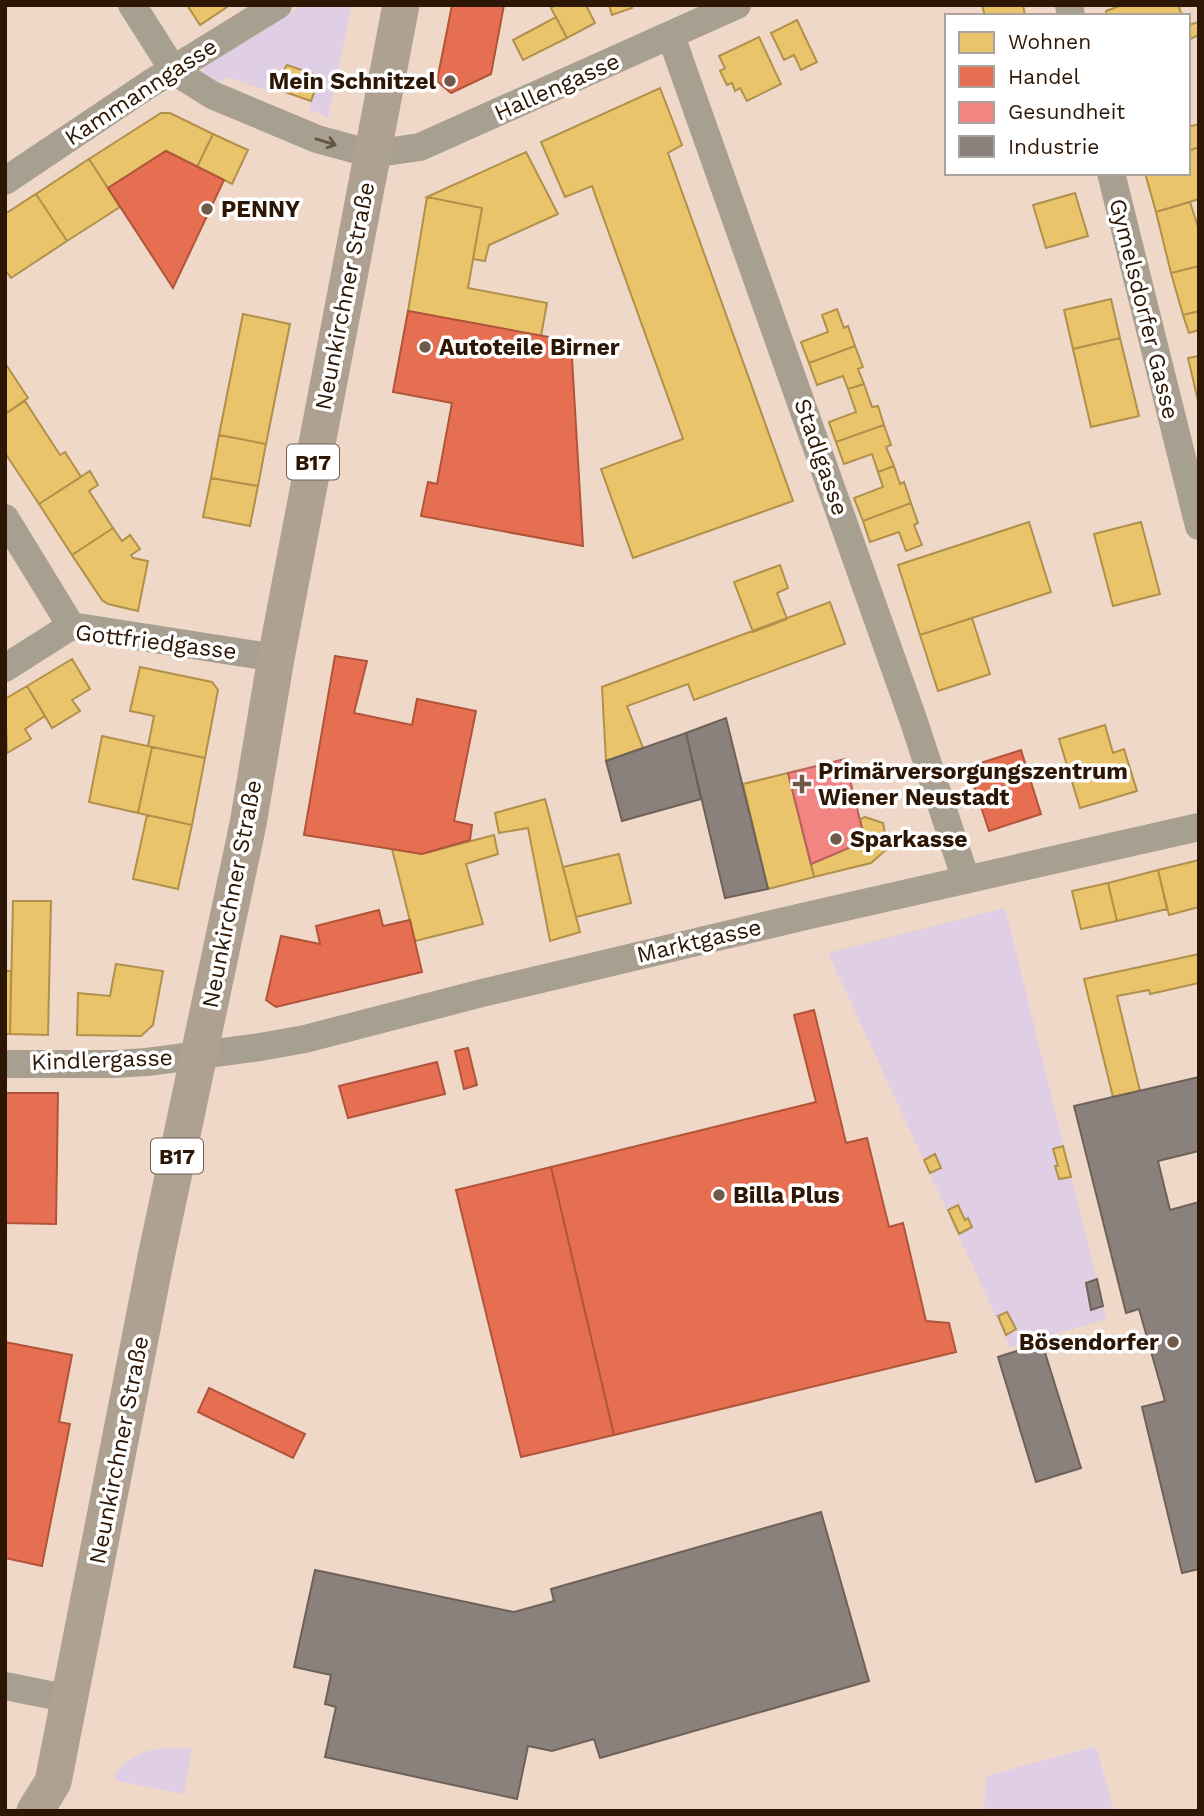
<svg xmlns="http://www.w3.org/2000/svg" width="1204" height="1816" font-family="'Work Sans',sans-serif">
  <rect width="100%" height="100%" fill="#efd8c8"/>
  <path fill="#e0cfe4" d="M302,5H352L328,118L309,109L320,76L287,65L270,92L228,77L219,83L203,74L205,61L238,38L247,41Z
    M1005,908L1107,1319L1010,1347L828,953Z
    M1096,1746L1114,1811H984L986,1776Z
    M165,1748H192L184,1794L118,1781L114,1777C126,1757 143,1750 165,1748Z"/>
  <path fill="#e9c46a" stroke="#b1904b" stroke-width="2" d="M187,5H230L200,25Z
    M556,5H586L595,23L567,38L551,8Z
    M609,5H631L632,8L612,15Z
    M982,5H1023L1025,15L985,16Z
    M1122,5H1184L1179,7L1182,16H1107L1106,11Z
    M556,17L567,38L523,60L513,40Z
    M797,20L817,62L801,70L794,55L784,60L771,33Z
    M1199,22V35L1188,40V25Z
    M759,37L781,84L747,101L740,88L735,91L732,83L727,85L720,71L725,68L719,56Z
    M287,65L320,76L311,101L273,88Z
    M660,88L682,145L668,153L793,501L633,558L601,469L683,439L592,186L565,197L541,142Z
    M161,113H170L213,134L197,167L166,151L108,188L89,159Z
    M1199,124V147L1188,151V127Z
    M213,134L248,150L232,184L197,167Z
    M1199,147V199L1156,212L1145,173H1188V151Z
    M526,152L558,214L489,245L485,261L473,259L482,208L427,197Z
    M89,159L120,207L67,241L36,194Z
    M1075,193L1088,236L1046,248L1033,205Z
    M36,194L67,241L11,278L5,270V214Z
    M427,197L482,208L468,288L547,303L541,336L408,311Z
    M1190,202L1199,230V266L1171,273L1156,212Z
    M1199,266V311L1183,315L1171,273Z
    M1111,299L1120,338L1073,349L1064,310Z
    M837,309L844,328L848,326L855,346L809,363L801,342L828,332L822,315Z
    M1199,311V330L1189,333L1183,315Z
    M243,314L290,324L266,444L219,435Z
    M1120,338L1139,416L1091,427L1073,349Z
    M855,346L863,367L858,369L864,384L848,389L843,376L817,385L809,363Z
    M1199,356V405L1188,358Z
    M5,363L28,398L5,414Z
    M864,384L872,407L878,406L884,425L836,442L829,422L856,412L848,389Z
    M25,401L60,455L65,452L81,477L39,504L5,453V414Z
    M884,425L891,445L886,447L894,466L878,472L872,454L844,464L836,442Z
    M219,435L266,444L258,486L211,478Z
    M894,466L900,484L904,482L911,503L863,521L854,498L883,487L878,472Z
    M90,471L98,485L89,491L113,528L72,555L39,504Z
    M211,478L258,486L250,526L203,517Z
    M911,503L918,523L914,525L922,545L906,551L899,532L870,542L863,521Z
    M1029,522L1051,592L920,635L898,565Z
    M1141,522L1160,594L1113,606L1094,534Z
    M113,528L122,541L130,535L140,549L131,555L133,558L148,561L138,611L108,604L102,600L72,555Z
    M780,565L788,588L777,593L787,619L753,632L734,582Z
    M830,602L845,644L694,700L688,684L627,706L643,748L606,761L602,687Z
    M972,618L990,674L938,691L920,635Z
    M72,659L90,689L72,700L80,711L52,728L27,686Z
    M140,667L212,682L218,690L205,758L148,746L154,716L130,711Z
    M27,686L45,716L25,729L31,739L7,753L5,699Z
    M1105,725L1113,753L1124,749L1137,791L1080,808L1059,739Z
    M102,736L152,747L138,813L89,802Z
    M152,747L205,758L192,825L138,813Z
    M788,773L814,877L768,889L743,784Z
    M545,799L580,932L550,941L528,828L499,833L495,813Z
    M147,815L192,825L178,889L133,879Z
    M865,817L883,823L888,848L871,863L814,877L811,864L865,841L860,819Z
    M494,835L498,854L466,864L483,924L415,941L392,849L422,854Z
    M619,854L631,903L576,917L563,867Z
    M1199,860V907L1169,915L1158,870Z
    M1158,870L1167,909L1117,921L1108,883Z
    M1108,883L1117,921L1081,929L1072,891Z
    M13,901H51L48,1035L10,1034Z
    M1199,954V983L1150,994L1149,990L1117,996L1140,1091L1113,1097L1084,979Z
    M116,964L163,971L153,1025L141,1036L77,1035L78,993L110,996Z
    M5,971H11L10,1034H5Z
    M1063,1146L1071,1177L1059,1179L1055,1166H1058L1053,1149Z
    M935,1154L941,1168L930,1173L924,1160Z
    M958,1205L965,1220L968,1218L972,1227L959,1234L948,1210Z
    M1007,1312L1016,1329L1006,1335L998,1316Z"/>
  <path fill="#e76f51" stroke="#b0543a" stroke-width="2" d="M452,5H504L491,74L451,93L437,81Z
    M166,151L224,180L173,288L108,188Z
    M408,311L571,341L583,546L421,516L428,482L437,484L452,403L393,392Z
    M335,656L367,661L354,713L412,725L417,699L476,711L454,821L472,825L470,840L422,854L304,835Z
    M1021,750L1041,814L989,831L968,767Z
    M379,910L383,926L410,920L422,972L276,1007L266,1000L281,936L320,944L316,926Z
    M814,1010L846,1143L867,1138L889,1227L903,1223L926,1321L949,1323L956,1352L614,1435L551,1167L816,1102L794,1015Z
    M468,1048L477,1085L464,1089L455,1051Z
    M437,1062L445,1094L348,1118L339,1086Z
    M5,1093H58L56,1224L5,1223Z
    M551,1167L614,1435L521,1457L456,1190Z
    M5,1342L72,1355L59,1422L70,1424L42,1566L5,1558Z
    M209,1388L305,1434L293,1458L198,1412Z"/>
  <path fill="#f28482" stroke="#b7635c" stroke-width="2" d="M845,759L865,841L811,864L788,773Z"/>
  <path fill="#8a817c" stroke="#6e6158" stroke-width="2" d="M726,718L768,889L725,898L686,733Z
    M686,733L701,799L622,821L606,761Z
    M1199,1077V1151L1158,1161L1170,1210L1199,1202V1569L1182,1573L1142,1407L1165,1401L1139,1309L1126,1313L1074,1106Z
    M1097,1279L1103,1306L1091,1310L1086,1283Z
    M1042,1343L1081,1468L1036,1482L998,1357Z
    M821,1512L869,1681L600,1758L594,1739L552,1751L528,1746L517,1799L325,1757L336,1707L325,1704L331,1675L294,1667L315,1570L514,1612L554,1601L551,1589Z"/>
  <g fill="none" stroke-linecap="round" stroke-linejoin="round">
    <path stroke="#a79f8f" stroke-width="28" d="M132,5L174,71L212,95L317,139L372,154L420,147L737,5
      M1069,5L1071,16
      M671,36L913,719L966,880
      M1111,173L1199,526
      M5,181L148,85L278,5
      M5,518L71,626
      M5,668L71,626L276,658
      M5,1064H114L147,1062L260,1047L305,1039L482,993L806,916L1199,827
      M5,1686L70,1699"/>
    <path stroke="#aea191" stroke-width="37" d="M35,1811L53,1782L156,1257L248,824L276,658L401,5"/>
  </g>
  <defs><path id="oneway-shaft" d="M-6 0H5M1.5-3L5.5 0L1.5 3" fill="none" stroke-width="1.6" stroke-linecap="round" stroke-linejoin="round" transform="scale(1.75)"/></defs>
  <use stroke="#645443" href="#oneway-shaft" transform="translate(326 142) rotate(17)"/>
  <g fill="#725a49" stroke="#fff" stroke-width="2.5">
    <circle cx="450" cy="81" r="7"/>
    <circle cx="207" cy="209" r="7"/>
    <circle cx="425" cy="347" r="7"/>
    <path d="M798.5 773.5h7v7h7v7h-7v7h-7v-7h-7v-7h7z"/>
    <circle cx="836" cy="839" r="7"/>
    <circle cx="719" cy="1195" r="7"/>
    <circle cx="1173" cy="1342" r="7"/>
  </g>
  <g text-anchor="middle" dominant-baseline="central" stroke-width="7" stroke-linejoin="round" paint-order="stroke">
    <g fill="#fff" stroke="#6d5c4f" stroke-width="2">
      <rect x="287" y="444.5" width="52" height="35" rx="5"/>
      <rect x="151" y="1138.5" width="52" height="35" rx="5"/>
    </g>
    <g font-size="21" font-weight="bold" fill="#2e1604">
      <text x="313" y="462">B17</text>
      <text x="177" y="1156">B17</text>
    </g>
    <g font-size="23" font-weight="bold" fill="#2e1604" stroke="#fff" text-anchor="start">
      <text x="436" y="81" text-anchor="end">Mein Schnitzel</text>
      <text x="221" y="209">PENNY</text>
      <text x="439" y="347">Autoteile Birner</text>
      <text x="818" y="771">Primärversorgungszentrum<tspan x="818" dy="26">Wiener Neustadt</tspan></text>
      <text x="850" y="839">Sparkasse</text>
      <text x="733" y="1195">Billa Plus</text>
      <text x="1159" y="1342" text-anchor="end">Bösendorfer</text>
    </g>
    <g font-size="23" fill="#2e1604" stroke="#fff">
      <text transform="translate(557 87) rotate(-24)">Hallengasse</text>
      <text transform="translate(141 92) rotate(-33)">Kammanngasse</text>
      <text transform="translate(345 296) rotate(-79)">Neunkirchner Straße</text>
      <text transform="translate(1144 309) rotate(76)">Gymelsdorfer Gasse</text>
      <text transform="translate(821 457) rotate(71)">Stadlgasse</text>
      <text transform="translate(156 642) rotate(7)">Gottfriedgasse</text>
      <text transform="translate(232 894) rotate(-79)">Neunkirchner Straße</text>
      <text transform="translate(699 941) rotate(-13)">Marktgasse</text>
      <text transform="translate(102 1060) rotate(-2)">Kindlergasse</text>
      <text transform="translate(119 1450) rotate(-79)">Neunkirchner Straße</text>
    </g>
  </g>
  <rect width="1204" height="1816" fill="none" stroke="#2e1604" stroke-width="14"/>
  <rect x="945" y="14" width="245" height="161" fill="#ffffff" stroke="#aba29b" stroke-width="2"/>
  <rect x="959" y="32" width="35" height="21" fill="#e9c46a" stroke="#aba29b" stroke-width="2"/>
  <text x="1008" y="49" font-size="21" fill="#2e1604">Wohnen</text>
  <rect x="959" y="66" width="35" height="21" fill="#e76f51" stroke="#aba29b" stroke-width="2"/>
  <text x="1008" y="84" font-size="21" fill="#2e1604">Handel</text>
  <rect x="959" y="102" width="35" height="21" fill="#f28482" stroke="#aba29b" stroke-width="2"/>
  <text x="1008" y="119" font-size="21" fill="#2e1604">Gesundheit</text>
  <rect x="959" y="136" width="35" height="21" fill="#8a817c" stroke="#aba29b" stroke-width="2"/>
  <text x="1008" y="154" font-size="21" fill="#2e1604">Industrie</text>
</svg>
